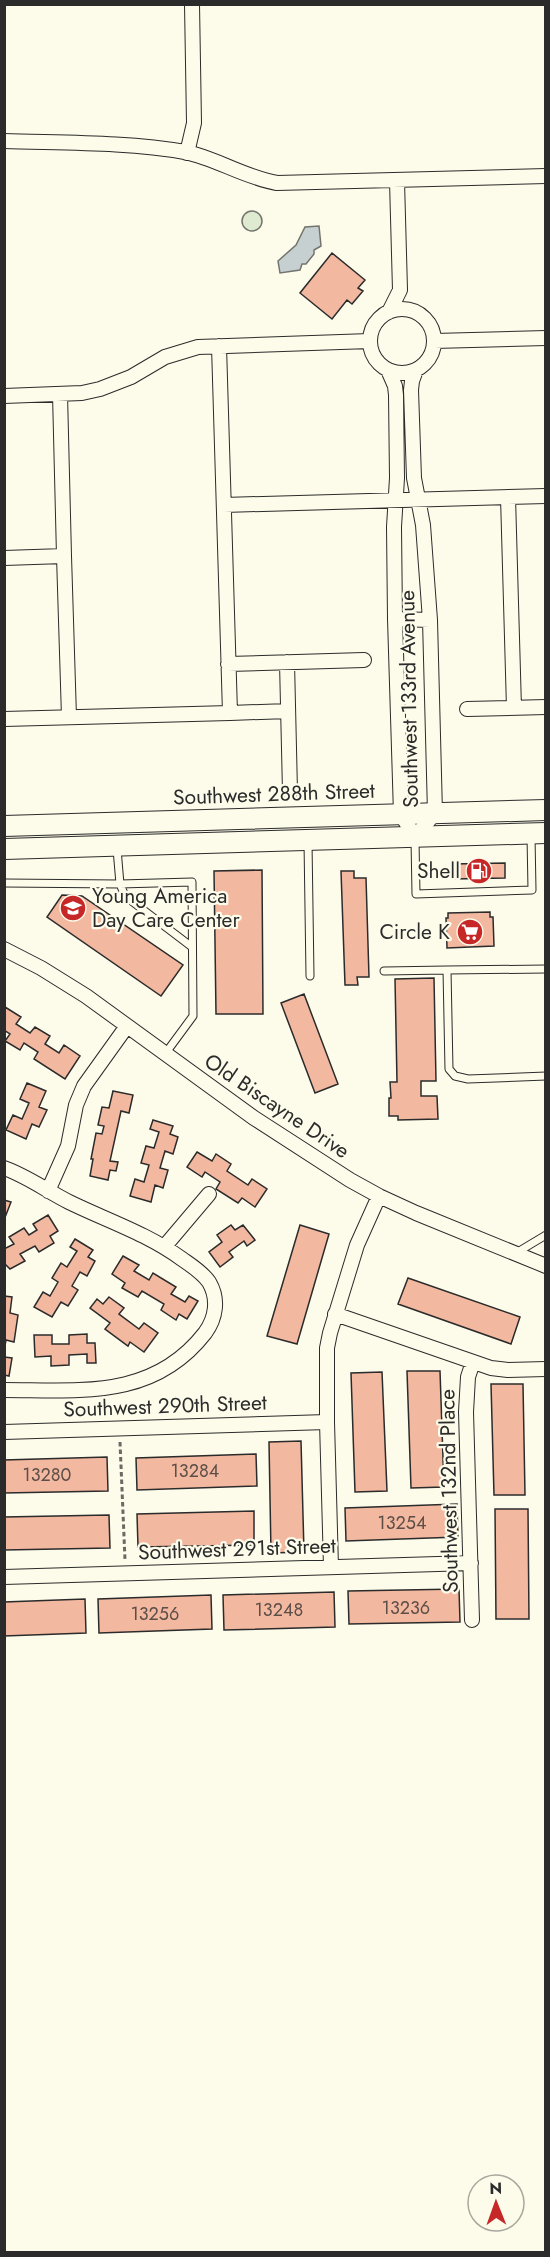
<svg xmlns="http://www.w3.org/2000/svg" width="550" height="2257" font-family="Jost,sans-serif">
  <rect width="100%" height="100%" fill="#fdfbea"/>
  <path fill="#deebd1" stroke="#74746e" stroke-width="1.5" d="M242 221a10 10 0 1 1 20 0a10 10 0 1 1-20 0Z"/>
  <path fill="#c7d0d0" stroke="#74746e" stroke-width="1.5" d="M319,226L321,246L314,250V254L306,264H302L300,270L280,273L278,261L296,245L305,227Z"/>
  <path fill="#f2b8a0" stroke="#2b2b2b" stroke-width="1.5" d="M332,253L365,280L358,288L363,291L352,304L347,300L332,319L300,293Z
    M505,863V878L453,879L452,864Z
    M262,870L263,1014H216L214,871Z
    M341,871H354V878H366L369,977H357L358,985H345Z
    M62,895L82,896L183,965L161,996L47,917Z
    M490,912V917H493L494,946L447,948L446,918H448V913Z
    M434,978L436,1081H421V1096H437L438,1119L398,1120V1116H389V1098H391L390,1082H397L395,979Z
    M304,994L338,1084L315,1093L281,1003Z
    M5,1007L21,1017L16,1024L30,1033L35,1027L50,1036L45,1044L59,1053L64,1045L80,1056L65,1079L34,1059L38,1052L24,1043L20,1050L5,1041L10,1034L4,1030Z
    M27,1083L46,1091L39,1107L47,1110L39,1127L32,1124L26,1139L6,1130L13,1115L22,1119L29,1103L20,1099Z
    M113,1091L133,1095L129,1113L121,1111L110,1161L118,1162L116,1171L110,1170L108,1180L90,1176L93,1159H91L96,1133L102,1134L104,1126L98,1125L102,1107L109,1108Z
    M153,1120L173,1126L170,1134L178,1137L173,1154L165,1151L160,1168L168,1170L163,1188L155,1185L151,1202L130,1196L135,1179L144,1182L149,1165L141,1163L146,1146L154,1148L159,1132L150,1129Z
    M197,1152L212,1161L216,1154L231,1164L227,1171L248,1185L252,1179L267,1189L255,1207L242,1198L238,1203L216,1189L220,1182L205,1172L202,1177L187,1167Z
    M4,1200L11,1202L4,1220Z
    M48,1215L58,1231L50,1236L54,1243L39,1252L35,1246L20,1254L25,1261L10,1269L4,1263V1249L14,1244L9,1237L24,1228L29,1235L37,1230L33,1224Z
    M231,1225L235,1230L243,1225L255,1240L247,1246L244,1241L229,1252L233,1257L220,1267L209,1252L222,1242L217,1235Z
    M300,1225L329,1234L297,1344L267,1336Z
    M75,1239L93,1250L88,1257L95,1261L87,1276L80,1272L72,1286L78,1290L68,1306L61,1302L52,1317L34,1307L43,1292L50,1296L58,1282L52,1278L61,1263L67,1267L77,1251L70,1247Z
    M123,1256L139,1265L134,1271L149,1280L153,1273L176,1287L171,1294L185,1302L189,1296L198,1301L187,1319L179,1314L176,1320L161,1310L164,1304L142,1291L138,1297L122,1288L125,1283L112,1274Z
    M408,1278L520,1317L511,1344L398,1304Z
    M4,1296L12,1297L10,1313L18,1315L14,1342L6,1340L4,1351Z
    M109,1297L124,1308L119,1314L139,1329L144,1323L158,1333L144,1352L130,1342L128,1346L105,1329L110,1323L90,1308L97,1299L103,1304Z
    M87,1334V1343H95L96,1363H87V1354L69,1355V1365L51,1366V1356L35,1357L34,1335H52V1344H69V1335Z
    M4,1357L12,1358L9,1376L4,1375Z
    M407,1371H440L444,1487L411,1488Z
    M382,1372L387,1491L355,1492L351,1373Z
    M491,1384H523L525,1495H494Z
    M301,1441L304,1552L271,1553L269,1442Z
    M256,1454L257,1486L137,1490L136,1458Z
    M107,1457L108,1491L4,1493V1460Z
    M457,1504L458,1537L346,1541L345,1508Z
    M495,1509H528L529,1619H496Z
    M254,1511V1545L138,1547L137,1514Z
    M109,1515L110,1548L4,1550V1517Z
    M459,1589L460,1622L349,1624L348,1591Z
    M334,1592L335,1627L224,1630L223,1595Z
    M211,1595L212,1629L99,1633L98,1599Z
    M85,1599L86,1633L4,1636V1602Z"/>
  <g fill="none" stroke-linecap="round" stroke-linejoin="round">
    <defs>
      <path id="lane" d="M415,840L416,894L532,890L531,836
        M308,842L310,976
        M117,849L120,884L125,896L192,947
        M4,883L120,884L192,882L193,1016L165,1054
        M546,969L447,970L449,1069L455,1076L468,1079L546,1076
        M384,971L447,970
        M516,1253L546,1235"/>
      <path id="street" d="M4,141C62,143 129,142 185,152C216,158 243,177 277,183L546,176
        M187,153L194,123L192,4
        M370 341a32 32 0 1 1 64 0a32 32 0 1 1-64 0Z
        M389,312L400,290L397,181
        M434,341L546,338
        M219,346L230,713L288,711
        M388,370L395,386L396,395L397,478L394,527L395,619L401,814L415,837L435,813L430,620L423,525L414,478L411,390L412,381L416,370
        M60,394L64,556
        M4,396L82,393L100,389L131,377L165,357L198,347L370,341
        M508,497L514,708
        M224,505L546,496
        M4,558L64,556L69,717
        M395,619L430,620
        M287,662L290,792
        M228,664L364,660
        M467,709L546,707
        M4,719L230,713
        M4,949L41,968L86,996L254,1118L350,1180L379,1196L416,1213L546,1266
        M4,1168C27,1176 47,1191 69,1202C108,1221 146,1233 182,1259C192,1266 202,1272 209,1282C219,1299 216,1318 205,1333C153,1400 80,1390 4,1390
        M48,1191L68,1146L76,1105L84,1086L127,1026
        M165,1246L209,1194
        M335,1314L491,1368L508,1370L546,1369
        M4,1432L327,1422
        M331,1567L327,1422V1348L330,1333L357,1245L379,1196
        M4,1577L471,1563
        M472,1620L466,1412L468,1377L473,1362"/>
      <path id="secondary" d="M4,826L546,810
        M4,849L546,833"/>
    </defs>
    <use href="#lane" stroke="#2b2b2b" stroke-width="9"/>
    <use href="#street" stroke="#2b2b2b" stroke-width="16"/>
    <use href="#secondary" stroke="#2b2b2b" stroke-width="22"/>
    <path stroke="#6a6964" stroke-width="3" stroke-dasharray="4.5 3" stroke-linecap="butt" d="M120,1442L125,1560"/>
    <use href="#lane" stroke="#fdfbea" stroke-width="7"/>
    <use href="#street" stroke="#fdfbea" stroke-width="14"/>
    <use href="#secondary" stroke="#fdfbea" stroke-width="20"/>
  </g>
  <defs>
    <symbol id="fuel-disc" viewBox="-11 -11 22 22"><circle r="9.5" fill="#c62828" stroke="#fdfbea"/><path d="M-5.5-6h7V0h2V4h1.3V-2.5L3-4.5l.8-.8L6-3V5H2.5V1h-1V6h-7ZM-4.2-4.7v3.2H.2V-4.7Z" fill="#fff"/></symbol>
    <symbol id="school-disc" viewBox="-11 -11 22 22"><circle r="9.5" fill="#c62828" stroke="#fdfbea"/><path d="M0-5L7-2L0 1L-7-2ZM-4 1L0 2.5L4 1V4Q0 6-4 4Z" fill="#fff"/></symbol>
    <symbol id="supermarket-disc" viewBox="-11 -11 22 22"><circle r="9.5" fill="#c62828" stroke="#fdfbea"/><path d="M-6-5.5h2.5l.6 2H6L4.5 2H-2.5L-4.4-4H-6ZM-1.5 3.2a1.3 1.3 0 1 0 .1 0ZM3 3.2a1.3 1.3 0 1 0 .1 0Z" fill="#fff"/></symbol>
  </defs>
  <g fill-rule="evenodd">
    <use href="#fuel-disc" x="464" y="856" width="30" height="30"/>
    <use href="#school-disc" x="58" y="893" width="30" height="30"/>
    <use href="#supermarket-disc" x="455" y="917" width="30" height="30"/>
  </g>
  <g text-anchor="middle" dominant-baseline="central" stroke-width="4.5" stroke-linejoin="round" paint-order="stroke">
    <g font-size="18" fill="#5d4e48">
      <text x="195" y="1471">13284</text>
      <text x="47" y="1475">13280</text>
      <text x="402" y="1523">13254</text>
      <text x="406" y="1608">13236</text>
      <text x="279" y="1610">13248</text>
      <text x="155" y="1614">13256</text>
    </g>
    <g font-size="21" fill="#2b2b2b" stroke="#fdfbea">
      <text transform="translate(409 699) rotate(-91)">Southwest 133rd Avenue</text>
      <text transform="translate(274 794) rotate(-2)">Southwest 288th Street</text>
      <text transform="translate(277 1106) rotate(34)">Old Biscayne Drive</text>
      <text transform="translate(165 1406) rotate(-2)">Southwest 290th Street</text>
      <text transform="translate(449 1491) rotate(-91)">Southwest 132nd Place</text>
      <text transform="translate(237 1549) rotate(-2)">Southwest 291st Street</text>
    </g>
    <g font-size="21" fill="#2b2b2b" stroke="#fdfbea" text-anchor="end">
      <text x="460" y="871">Shell</text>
      <text x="92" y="896" text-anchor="start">Young America<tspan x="92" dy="24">Day Care Center</tspan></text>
      <text x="450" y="932">Circle K</text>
    </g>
  </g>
  <rect width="550" height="2257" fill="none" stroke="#2b2b2b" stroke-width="12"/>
  <g transform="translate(496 2203) rotate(359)"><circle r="28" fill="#fdfbea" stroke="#a9a89e" stroke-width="1.5"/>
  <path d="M0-4.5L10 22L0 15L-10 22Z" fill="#c62828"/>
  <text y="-9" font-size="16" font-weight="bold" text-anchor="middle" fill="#2b2b2b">N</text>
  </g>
</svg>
